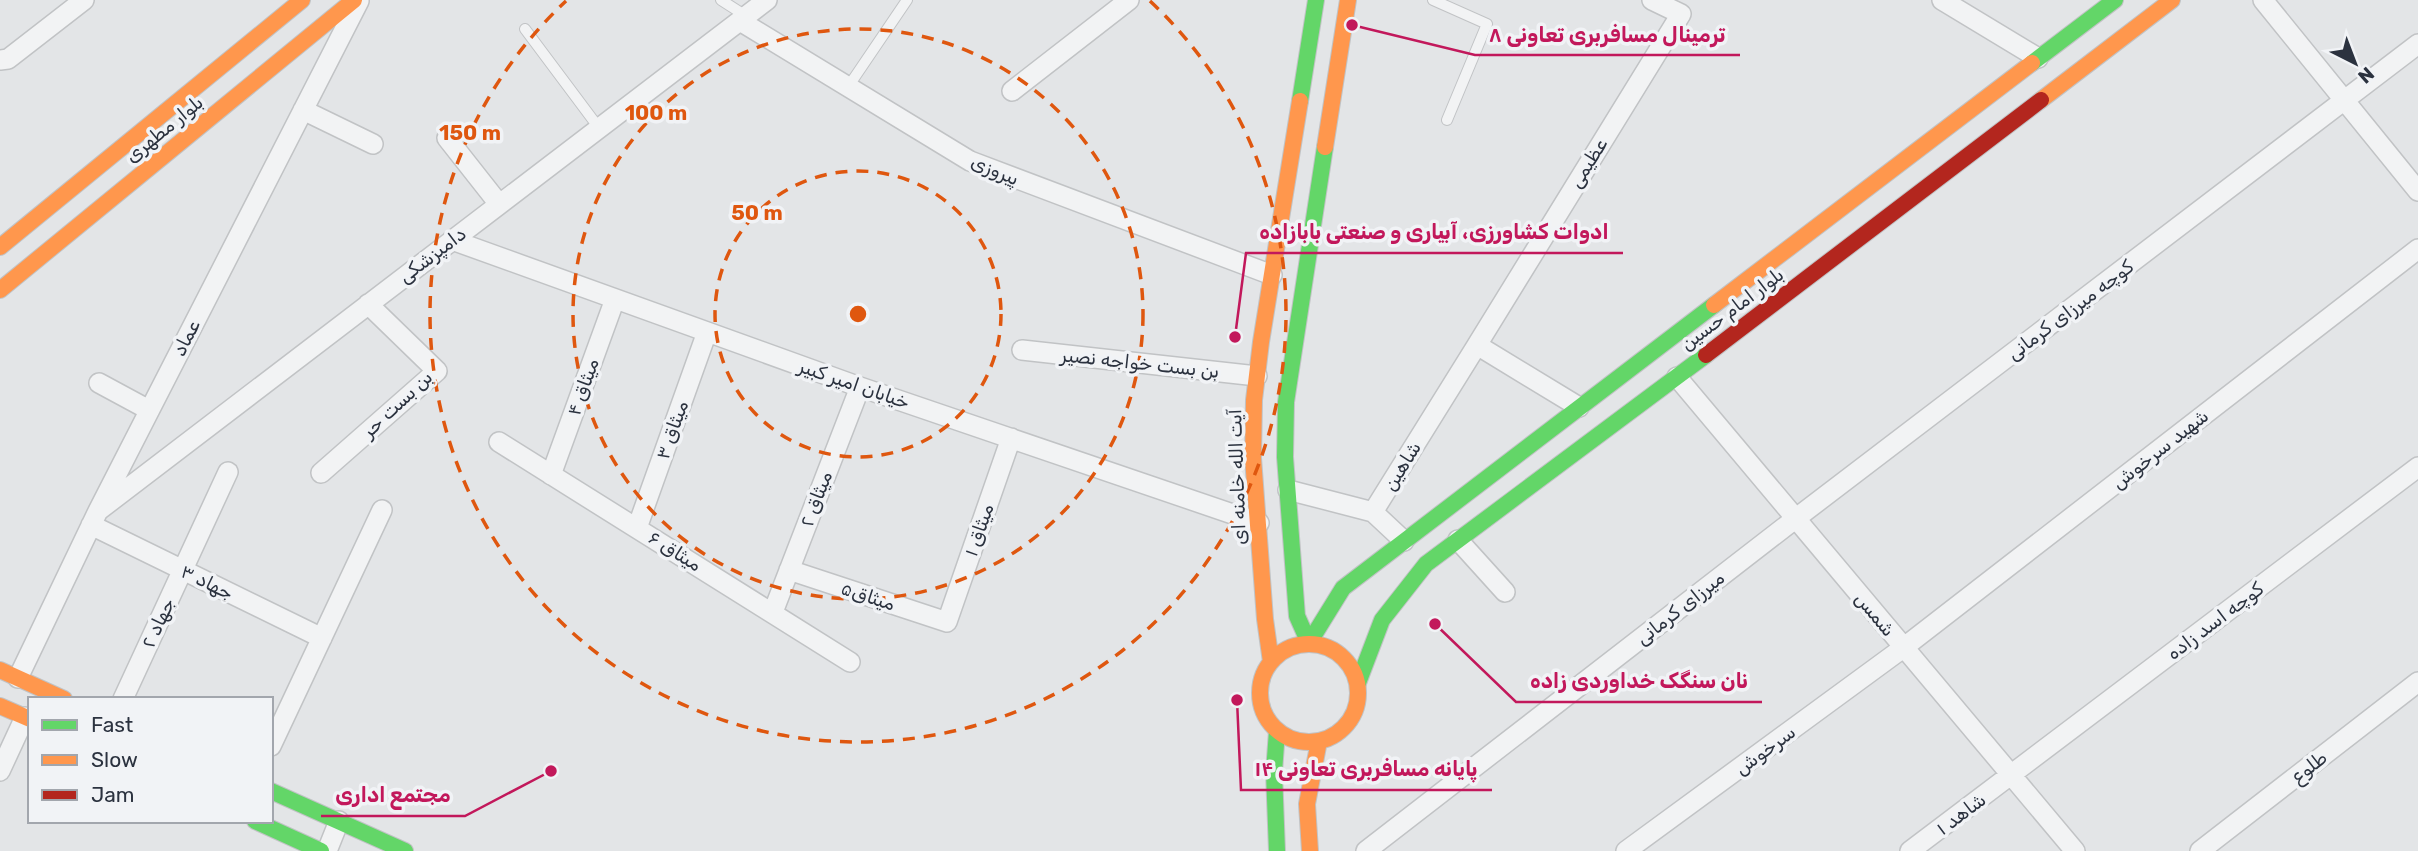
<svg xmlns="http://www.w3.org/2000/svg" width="2418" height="851" font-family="Rubik,'Noto Sans Arabic',sans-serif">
  <rect width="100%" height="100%" fill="#e3e5e7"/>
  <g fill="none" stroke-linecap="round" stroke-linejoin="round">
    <defs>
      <path id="lane" d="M721,0L746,16
        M1433,0L1487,24L1447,120
        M525,29L599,128
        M848,87L907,0"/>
      <path id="street" d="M1942,0L2038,58
        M2263,0L2418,191
        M740,21L970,161L1272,275
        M0,60L8,59L84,0
        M1012,91L1129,0
        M303,110L373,144
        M447,138L499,204
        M452,240L860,387L1259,523
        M1022,350L1257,376
        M1677,377L2075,851
        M99,383L149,410
        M1579,407L1477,345L1681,14L1652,0
        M499,442L850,662
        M321,473L437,371L368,304
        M551,475L615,299
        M1288,490L1373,512L1477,345
        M98,511L767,0
        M1373,512L1404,541
        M91,525L322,638
        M637,528L707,332
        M1458,540L1505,592
        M789,570L947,622L1011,438
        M773,612L860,387
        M18,678L98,511L359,1
        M123,699L228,472
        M271,746L382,510
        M0,771L25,717
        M327,851L339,821
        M1366,851L1795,519L2418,44
        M1626,851L1903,648L2418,249
        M1910,851L2418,467
        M2200,851L2418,682"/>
      <path id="fast" d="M2032,63L2115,0
        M1300,101L1316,0
        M1309,643L1343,588L1714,305
        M1309,643L1297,616L1285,457L1286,402L1325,147
        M1358,683L1382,620L1426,564L1706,355
        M1277,731L1274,772L1277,851
        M271,791L405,851
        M255,821L321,851"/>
      <path id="slow" d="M2041,100L2172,0
        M1325,147L1348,0
        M0,247L302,0
        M0,290L354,0
        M1714,305L2032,63
        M1260 693a49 49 0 1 1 98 0a49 49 0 1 1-98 0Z
        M1271,662L1265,619L1253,458L1254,400L1261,342L1300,101
        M0,670L64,699
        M0,706L30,719
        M1310,851L1307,804L1319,741"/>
      <path id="jam" d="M1706,355L2041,100"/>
    </defs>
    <use href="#lane" stroke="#c1c3c5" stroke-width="12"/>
    <use href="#street" stroke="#c1c3c5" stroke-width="22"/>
    <use href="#fast" stroke="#c1c3c5" stroke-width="18"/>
    <use href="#slow" stroke="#c1c3c5" stroke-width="18"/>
    <use href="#jam" stroke="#c1c3c5" stroke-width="18"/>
    <use href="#lane" stroke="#f2f3f4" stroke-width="10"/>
    <use href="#street" stroke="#f2f3f4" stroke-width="19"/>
    <use href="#fast" stroke="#63d668" stroke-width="16"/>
    <use href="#slow" stroke="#ff974d" stroke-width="16"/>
    <use href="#jam" stroke="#b3261e" stroke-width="16"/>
  </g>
  <g fill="none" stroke="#df570f" stroke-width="3.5" stroke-dasharray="12 9">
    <circle cx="858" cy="314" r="143"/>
    <circle cx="858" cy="314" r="285"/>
    <path d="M1150 1A428 428 0 1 1 566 1"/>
  </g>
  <g text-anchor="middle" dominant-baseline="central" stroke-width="7" stroke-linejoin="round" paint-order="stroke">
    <g font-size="19" fill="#2b323f" stroke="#f1f3f6">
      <text transform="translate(164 129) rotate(-39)">بلوار مطهری</text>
      <text transform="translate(1588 163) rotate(-58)">عظیمی</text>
      <text transform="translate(995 170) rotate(23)">پیروزی</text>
      <text transform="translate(432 255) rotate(-37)">دامپزشکی</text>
      <text transform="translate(1732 309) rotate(-37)">بلوار امام حسین</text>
      <text transform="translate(2070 310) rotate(-37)">کوچه میرزای کرمانی</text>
      <text transform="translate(186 338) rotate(-63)">عماد</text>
      <text transform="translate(1140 363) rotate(6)">بن بست خواجه نصیر</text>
      <text transform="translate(854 384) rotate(19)">خیابان امیر کبیر</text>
      <text transform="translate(583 387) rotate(-70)">میثاق ۴</text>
      <text transform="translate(397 404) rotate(-43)">بن بست حر</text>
      <text transform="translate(672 430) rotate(-70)">میثاق ۳</text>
      <text transform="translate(2160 449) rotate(-38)">شهید سرخوش</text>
      <text transform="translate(1402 466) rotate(-58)">شاهین</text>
      <text transform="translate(1237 477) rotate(-92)">آیت الله خامنه ای</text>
      <text transform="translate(816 499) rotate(-69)">میثاق ۲</text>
      <text transform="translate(979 530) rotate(-71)">میثاق ۱</text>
      <text transform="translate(675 551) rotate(32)">میثاق ۶</text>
      <text transform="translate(207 582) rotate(26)">جهاد ۳</text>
      <text transform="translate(868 596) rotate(18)">میثاق۵</text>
      <text transform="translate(1680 608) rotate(-38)">میرزای کرمانی</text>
      <text transform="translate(1875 614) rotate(50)">شمس</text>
      <text transform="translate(2215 621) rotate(-37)">کوچه اسد زاده</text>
      <text transform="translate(158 623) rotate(-65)">جهاد ۲</text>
      <text transform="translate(1765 750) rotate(-36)">سرخوش</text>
      <text transform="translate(2309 767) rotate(-38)">طلوع</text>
      <text transform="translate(1961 814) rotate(-37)">شاهد ۱</text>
    </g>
  </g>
  <circle cx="858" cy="314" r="10" fill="#df570f" stroke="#f1f3f6" stroke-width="3.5"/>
  <g font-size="21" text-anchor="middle" font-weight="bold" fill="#df570f" stroke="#f1f3f6" stroke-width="7" stroke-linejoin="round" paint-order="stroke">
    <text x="656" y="120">100 m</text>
    <text x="470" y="140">150 m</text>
    <text x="757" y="220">50 m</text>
  </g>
  <path fill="none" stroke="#c2185b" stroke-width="2.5" d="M1352 25L1475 55H1740M1235 337L1246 253H1623M1435 624L1516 702H1762M1237 700L1241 790H1492M551 771L465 816H321"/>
  <g fill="#c2185b" stroke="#f1f3f6" stroke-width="2.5">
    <circle cx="1352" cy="25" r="7"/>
    <circle cx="1235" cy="337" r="7"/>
    <circle cx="1435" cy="624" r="7"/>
    <circle cx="1237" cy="700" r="7"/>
    <circle cx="551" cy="771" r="7"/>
  </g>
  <g font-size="21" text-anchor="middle" font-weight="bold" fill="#c2185b" stroke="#f1f3f6" stroke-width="7" stroke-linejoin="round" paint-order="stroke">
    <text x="1607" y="42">ترمینال مسافربری تعاونی ۸</text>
    <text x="1434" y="239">ادوات کشاورزی، آبیاری و صنعتی بابازاده</text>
    <text x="1639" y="688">نان سنگک خداوردی زاده</text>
    <text x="1366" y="776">پایانه مسافربری تعاونی ۱۴</text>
    <text x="393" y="802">مجتمع اداری</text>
  </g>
  <rect x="28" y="697" width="245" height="126" fill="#f1f3f6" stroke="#a2a6ad" stroke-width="2"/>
  <rect x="42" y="720" width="35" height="10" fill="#63d668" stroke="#a2a6ad" stroke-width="2"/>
  <text x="91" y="732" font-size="21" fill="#2b323f">Fast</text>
  <rect x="42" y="755" width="35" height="10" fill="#ff974d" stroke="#a2a6ad" stroke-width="2"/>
  <text x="91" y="767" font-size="21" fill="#2b323f">Slow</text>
  <rect x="42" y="790" width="35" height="10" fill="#b3261e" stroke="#a2a6ad" stroke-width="2"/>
  <text x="91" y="802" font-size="21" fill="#2b323f">Jam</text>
  <g transform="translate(2355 63) rotate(138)" stroke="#f1f3f6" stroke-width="5" paint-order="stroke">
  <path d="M0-5L12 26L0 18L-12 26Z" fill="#2b323f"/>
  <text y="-10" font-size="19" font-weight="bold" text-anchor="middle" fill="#2b323f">N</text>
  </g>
</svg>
